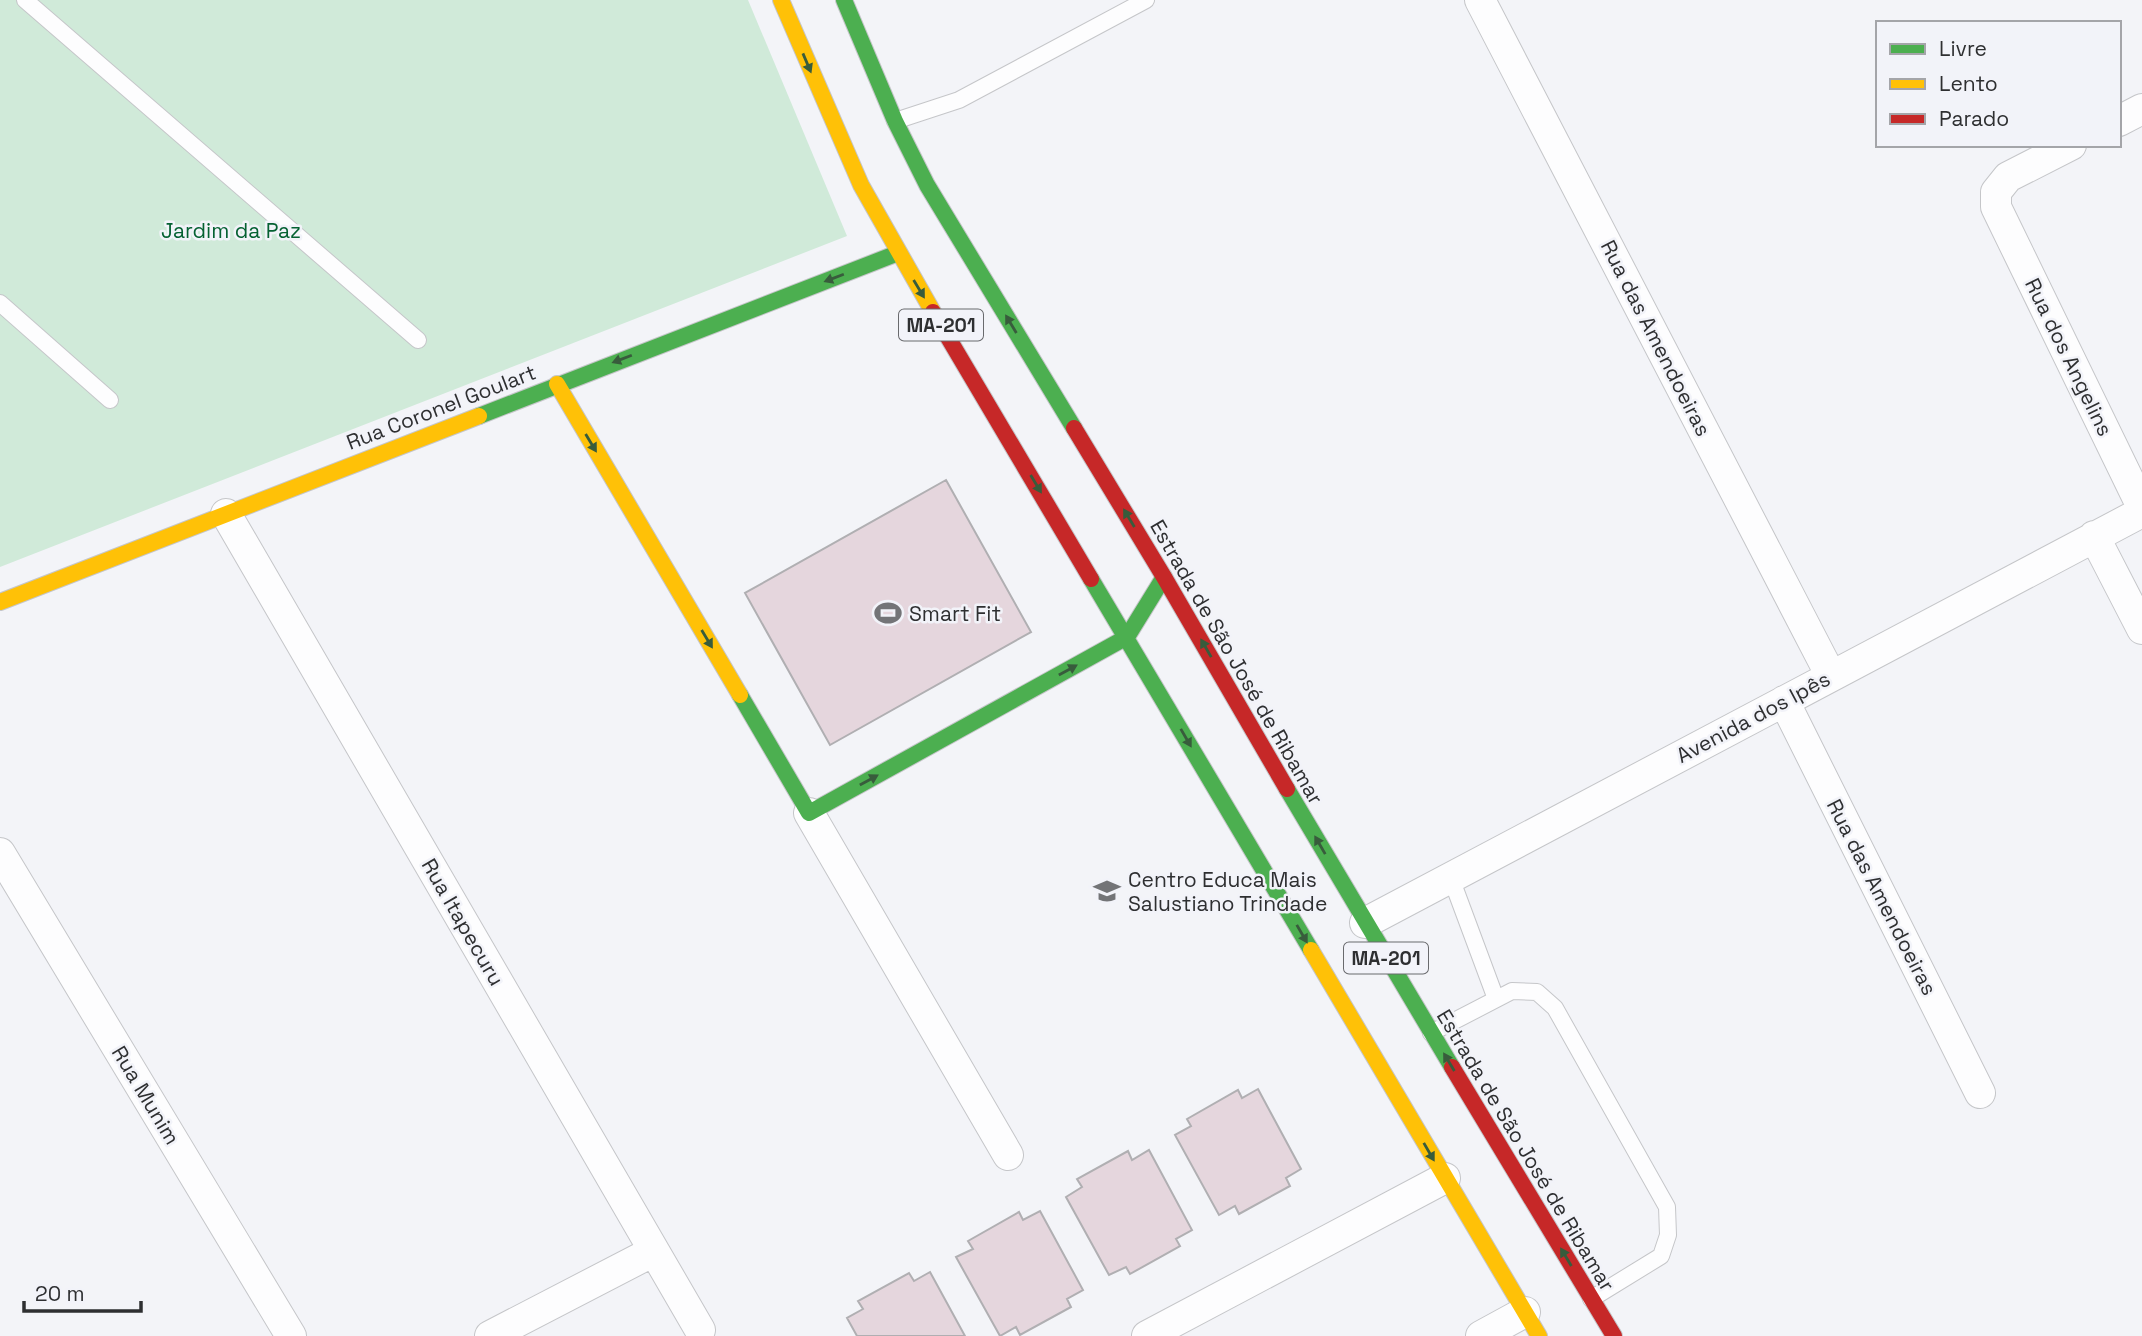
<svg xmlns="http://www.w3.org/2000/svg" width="2142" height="1336" font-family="'Space Grotesk',sans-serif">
  <rect width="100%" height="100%" fill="#f3f4f8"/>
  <path fill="#d0ead9" d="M0,0H748L847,236L0,567Z"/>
  <path fill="#e5d6dd" stroke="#b0afb2" stroke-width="2" d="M946,480L1031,632L830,745L745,593Z
    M1258,1089L1301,1169L1286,1178L1290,1186L1239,1214L1235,1206L1219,1215L1175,1135L1191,1126L1187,1119L1238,1090L1242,1098Z
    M1149,1150L1192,1230L1176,1239L1180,1246L1130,1274L1126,1267L1109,1275L1066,1197L1082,1187L1077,1179L1128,1151L1132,1160Z
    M1040,1211L1083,1290L1067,1299L1071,1307L1020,1335L1016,1327L1000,1336L956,1257L973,1249L968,1241L1019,1212L1023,1220Z
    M930,1272L965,1336H857L847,1318L863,1309L858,1301L909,1273L914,1281Z"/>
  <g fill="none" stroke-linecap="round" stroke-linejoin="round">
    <defs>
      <path id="lane" d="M25,0L418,340
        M895,121L959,100L1146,0
        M0,303L110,400
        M1451,878L1496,999
        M1431,1033L1512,991L1537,992L1555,1008L1667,1207L1668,1235L1661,1256L1591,1299"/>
      <path id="street" d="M1480,0L1831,676
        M2119,121L2142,109
        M2071,145L2008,177L1996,192V207L2142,507
        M226,514L700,1330
        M2094,536L2142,629
        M1784,701L1980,1093
        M809,813L1008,1155
        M0,853L291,1336
        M1365,923L2142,512
        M490,1336L654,1251
        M1147,1336L1445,1178
        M1481,1336L1525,1312"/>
      <path id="fast" d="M844,0L895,121L927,185L1074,428
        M479,416L898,253
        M1091,579L1311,950
        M740,695L809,813L1127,637L1164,577
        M1287,789L1452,1067"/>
      <path id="slow" d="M781,0L861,185L933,312
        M557,384L740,695
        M0,602L479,416
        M1311,950L1539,1336"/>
      <path id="jam" d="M933,312L1091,579
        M1074,428L1164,577L1287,789
        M1452,1067L1614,1336"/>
    </defs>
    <use href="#lane" stroke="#c5c6c9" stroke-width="18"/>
    <use href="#street" stroke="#c5c6c9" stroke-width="32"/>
    <use href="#fast" stroke="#c5c6c9" stroke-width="18"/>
    <use href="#slow" stroke="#c5c6c9" stroke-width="18"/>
    <use href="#jam" stroke="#c5c6c9" stroke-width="18"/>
    <use href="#lane" stroke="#fdfdfe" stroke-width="16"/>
    <use href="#street" stroke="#fdfdfe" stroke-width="30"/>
    <use href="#fast" stroke="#4caf50" stroke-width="16"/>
    <use href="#slow" stroke="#ffc107" stroke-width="16"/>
    <use href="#jam" stroke="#c62828" stroke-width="16"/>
  </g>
  <defs><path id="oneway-solid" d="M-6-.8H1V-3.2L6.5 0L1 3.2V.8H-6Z" transform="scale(1.75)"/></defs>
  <g fill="#385c3c">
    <use href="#oneway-solid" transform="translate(807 63) rotate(67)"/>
    <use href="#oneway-solid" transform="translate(834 278) rotate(159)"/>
    <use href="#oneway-solid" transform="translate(919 289) rotate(59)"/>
    <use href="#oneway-solid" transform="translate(1011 324) rotate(-121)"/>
    <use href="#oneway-solid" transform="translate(622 359) rotate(159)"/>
    <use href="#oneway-solid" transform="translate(591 443) rotate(59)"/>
    <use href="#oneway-solid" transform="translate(1036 484) rotate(59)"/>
    <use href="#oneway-solid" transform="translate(1129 518) rotate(-121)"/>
    <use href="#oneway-solid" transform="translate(707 639) rotate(59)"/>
    <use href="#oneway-solid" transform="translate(1206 648) rotate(-120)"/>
    <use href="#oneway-solid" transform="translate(1068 670) rotate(-29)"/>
    <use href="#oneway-solid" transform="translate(1186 738) rotate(60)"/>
    <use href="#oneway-solid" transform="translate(869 780) rotate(-29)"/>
    <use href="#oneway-solid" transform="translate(1320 845) rotate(-120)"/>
    <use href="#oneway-solid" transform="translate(1302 934) rotate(60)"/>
    <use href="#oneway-solid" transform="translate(1449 1062) rotate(-121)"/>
    <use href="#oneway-solid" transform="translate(1429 1152) rotate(60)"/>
    <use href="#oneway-solid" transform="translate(1566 1257) rotate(-121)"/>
  </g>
  <defs>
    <symbol id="stadium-bare" viewBox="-9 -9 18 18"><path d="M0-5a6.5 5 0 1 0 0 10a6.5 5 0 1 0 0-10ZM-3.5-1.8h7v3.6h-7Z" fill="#737477" stroke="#f2f3f9" stroke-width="2.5" paint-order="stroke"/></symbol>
    <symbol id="school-bare" viewBox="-9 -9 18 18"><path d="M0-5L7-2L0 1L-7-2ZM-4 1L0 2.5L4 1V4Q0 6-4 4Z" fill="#737477" stroke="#f2f3f9" stroke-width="2.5" paint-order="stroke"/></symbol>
  </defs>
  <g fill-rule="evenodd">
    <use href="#stadium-bare" x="869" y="594" width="38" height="38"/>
    <use href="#school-bare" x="1088" y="872" width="38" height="38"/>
  </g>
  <g text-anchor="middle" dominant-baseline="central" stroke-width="5" stroke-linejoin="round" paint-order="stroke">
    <g fill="#f2f3f9" stroke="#696a6d" stroke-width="2">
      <rect x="899" y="309.5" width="84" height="31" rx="5"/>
      <rect x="1344" y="942.5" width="84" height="31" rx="5"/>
    </g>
    <g font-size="19" font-weight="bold" fill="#2e2f31">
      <text x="941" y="325">MA-201</text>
      <text x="1386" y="958">MA-201</text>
    </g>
    <g font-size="21" fill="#056132" stroke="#f2f3f9">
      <text x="231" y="230">Jardim da Paz</text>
    </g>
    <g font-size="21" fill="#2e2f31" stroke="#f2f3f9">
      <text transform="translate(1656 338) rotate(63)">Rua das Amendoeiras</text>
      <text transform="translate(2069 357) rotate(64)">Rua dos Angelins</text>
      <text transform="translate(441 407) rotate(-21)">Rua Coronel Goulart</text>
      <text transform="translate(1237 662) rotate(60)">Estrada de São José de Ribamar</text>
      <text transform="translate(1753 717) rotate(-28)">Avenida dos Ipês</text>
      <text transform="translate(1882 897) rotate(63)">Rua das Amendoeiras</text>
      <text transform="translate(463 922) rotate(60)">Rua Itapecuru</text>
      <text transform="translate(146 1095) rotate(59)">Rua Munim</text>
      <text transform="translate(1526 1150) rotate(59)">Estrada de São José de Ribamar</text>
    </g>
    <g font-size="21" fill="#2e2f31" stroke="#f2f3f9" text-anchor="start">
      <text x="909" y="613">Smart Fit</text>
      <text x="1128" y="879">Centro Educa Mais<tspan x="1128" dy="24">Salustiano Trindade</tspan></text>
    </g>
  </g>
  <rect x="1876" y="21" width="245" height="126" fill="#f2f3f9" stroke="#a4a5a9" stroke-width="2"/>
  <rect x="1890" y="44" width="35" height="10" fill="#4caf50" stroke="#a4a5a9" stroke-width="2"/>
  <text x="1939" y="56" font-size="21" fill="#2e2f31">Livre</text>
  <rect x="1890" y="79" width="35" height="10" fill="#ffc107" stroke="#a4a5a9" stroke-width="2"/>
  <text x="1939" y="91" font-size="21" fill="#2e2f31">Lento</text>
  <rect x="1890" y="114" width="35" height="10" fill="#c62828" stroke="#a4a5a9" stroke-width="2"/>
  <text x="1939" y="126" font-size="21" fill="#2e2f31">Parado</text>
  <path d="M24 1301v10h117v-10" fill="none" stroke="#2e2f31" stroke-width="3.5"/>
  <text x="35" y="1301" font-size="21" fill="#2e2f31" stroke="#f2f3f9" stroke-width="5" paint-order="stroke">20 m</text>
</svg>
